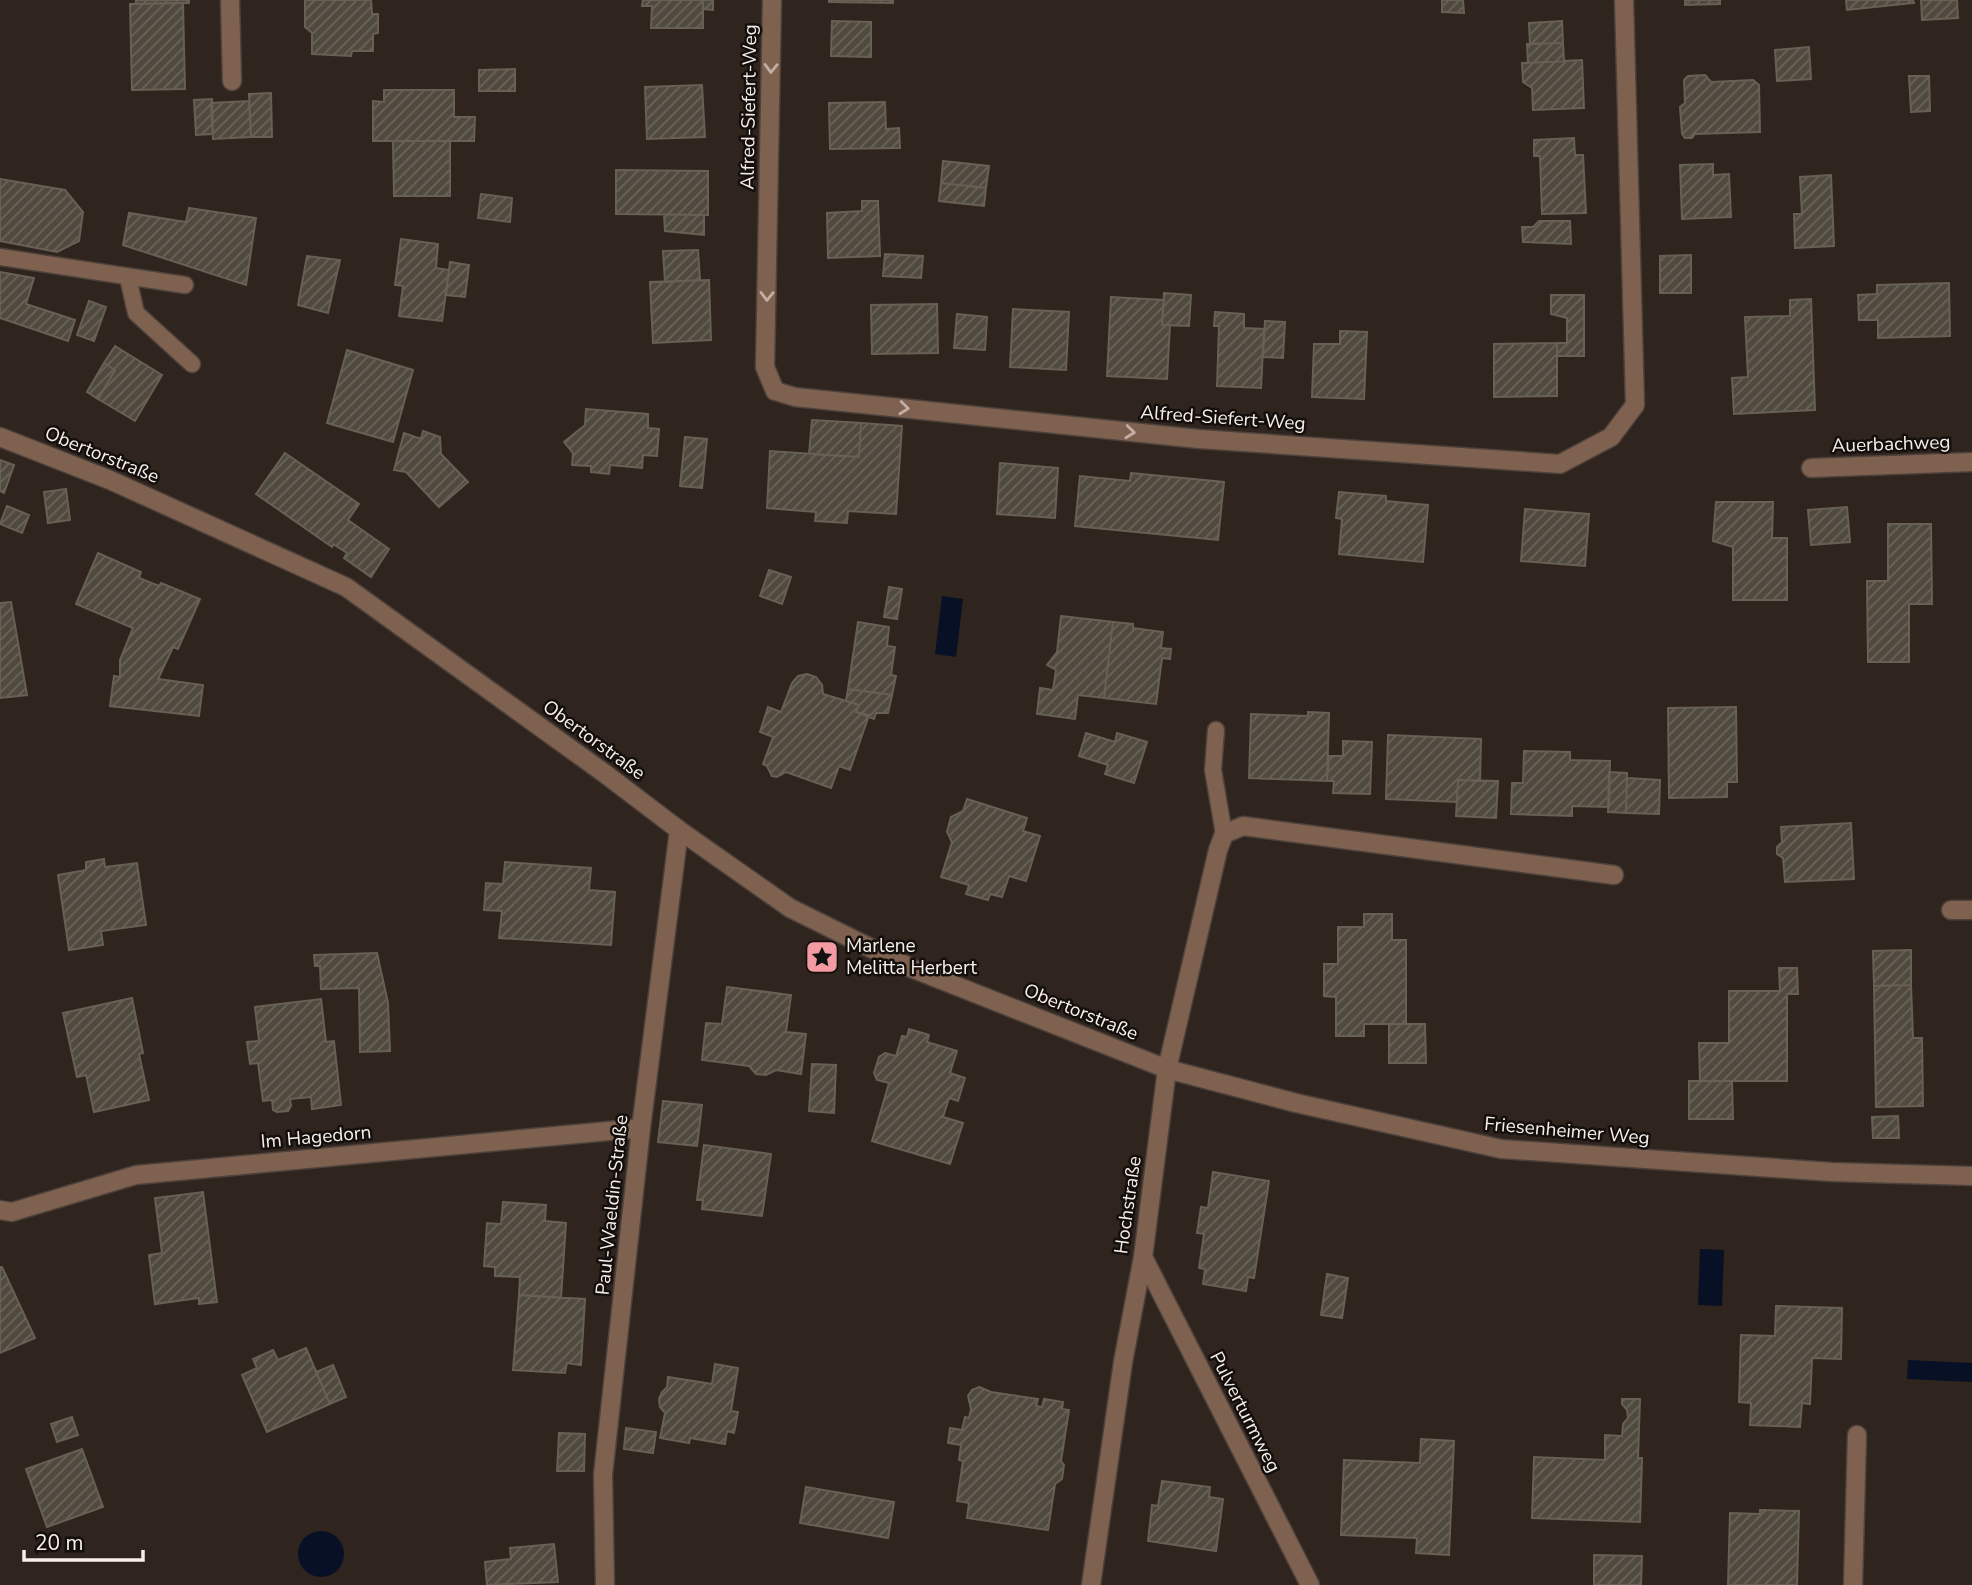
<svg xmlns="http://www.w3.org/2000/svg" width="1972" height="1585" font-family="'Nunito Sans',sans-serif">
  <defs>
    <pattern id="building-hatch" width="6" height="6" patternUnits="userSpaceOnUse" patternTransform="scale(1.75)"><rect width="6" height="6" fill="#50493e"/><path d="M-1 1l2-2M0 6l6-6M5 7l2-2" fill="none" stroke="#6a645a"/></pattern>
  </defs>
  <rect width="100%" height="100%" fill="#30251e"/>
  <path fill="#071025" d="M942,596L963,599L956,657L935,654Z
    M1700,1249L1724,1250L1722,1306L1698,1305Z
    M1908,1360L1972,1363V1382L1907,1379Z
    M298 1554a23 23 0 1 1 46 0a23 23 0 1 1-46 0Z"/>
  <path fill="url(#building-hatch)" stroke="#686054" stroke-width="2" d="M136,0H189V3L136,4Z
    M305,0H371L372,14H378V33L373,34V51H352L351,56L312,54V33L305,27Z
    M643,0H703V28H651L652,6H642Z
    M703,0H713V10L703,9Z
    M829,0H893V3L829,2Z
    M1442,0H1463L1464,13L1442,12Z
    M1685,0H1720V4L1685,5Z
    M1846,0H1913L1914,3L1847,10Z
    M1921,0H1957L1958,18L1922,20Z
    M183,3L185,89L132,90L130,4Z
    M832,21L871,22V57L831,56Z
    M1562,21L1563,43L1530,44L1529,23Z
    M1563,43L1564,61L1528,63L1527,44Z
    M1809,47L1811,79L1777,81L1775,50Z
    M1582,60L1584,108L1533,110L1532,88L1523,82L1522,63Z
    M515,69V91H479V70Z
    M1705,75L1711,82L1753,80L1759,85L1760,132L1695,134L1692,138H1685L1682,134L1680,107L1685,103L1684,80L1688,76Z
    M1909,76H1929L1930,111L1911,112Z
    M702,85L705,137L647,139L645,87Z
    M384,90H454V117H475L474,141H373V101L384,102Z
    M271,93L272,137H251L249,94Z
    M212,99L213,134L196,135L194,100Z
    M249,101L251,137L213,139L211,103Z
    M885,102L886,129L899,128L900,148L830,149L829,103Z
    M1574,138L1575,155H1583L1586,213L1542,214L1540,156H1534V140Z
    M393,141H450V196H394Z
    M943,161L989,166L986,188L941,183Z
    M1713,164V175L1729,174L1731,217L1682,219L1680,165Z
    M616,170L708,171V215L616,214Z
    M1831,175L1834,246L1795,248L1794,214H1802L1800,177Z
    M0,179L65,190L83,212L79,241L57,252L0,241Z
    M941,183L986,188L984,206L939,201Z
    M481,194L512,198L510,222L478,218Z
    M862,201H878L880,256L828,258L827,213L862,211Z
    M189,208L256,218L246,285L123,245L129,213L186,222Z
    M664,215H704V235L665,231Z
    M1539,221H1570L1571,244L1523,242L1522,227H1533Z
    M401,239L438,244L436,268L449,270L442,321L399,316L403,286L395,285Z
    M698,250L700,280L665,282L663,251Z
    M885,254L923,256L921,278L883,276Z
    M1691,255V293H1660V256Z
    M307,256L340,260L328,313L298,305Z
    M450,262L469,265L465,297L446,295Z
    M0,272L34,278L26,304L75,320L68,341L0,318Z
    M709,280L711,340L653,343L650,282Z
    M1949,283L1950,336L1878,338V320H1859L1858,295L1877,294V285Z
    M1164,293L1191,295L1189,326L1162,325Z
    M1551,295H1584V356H1557V343H1567V318L1551,314Z
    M1111,297L1164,300L1162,325H1170L1167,379L1107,376Z
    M1811,299L1815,410L1734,414L1732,378L1748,377L1745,317L1790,316V300Z
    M89,301L106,307L94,341L77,335Z
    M937,304L938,353L872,354L871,305Z
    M1013,309L1069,312L1066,370L1010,367Z
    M1215,312L1244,314V328L1264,329L1261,388L1217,386L1219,326H1214Z
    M957,314L987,317L985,350L954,348Z
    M1265,321L1285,322L1283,358L1263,357Z
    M1340,331L1367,332L1364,399L1312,397L1314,344H1340Z
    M1557,343V396L1494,397V344Z
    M115,346L162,375L135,421L98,399L115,370L104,363Z
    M347,350L413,370L393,442L327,423Z
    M104,363L115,370L98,399L87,392Z
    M586,409L648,414V428L659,429L657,456L643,455L642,468L610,465L609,474L591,472V466L572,465L573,453L564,442L585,425Z
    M812,420L861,423L859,457L809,454Z
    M861,423L902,426L896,514L848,511L847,523L815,521L816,512L767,508L770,451L859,457Z
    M423,431L440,437L441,454L468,482L439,507L406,472L394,470L404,433L421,439Z
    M685,437L707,439L702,488L680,486Z
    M285,453L359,504L348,520L389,549L371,577L344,558L347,553L333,544L332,547L256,494Z
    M0,460L14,465L4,493L0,491Z
    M1000,463L1058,468L1055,518L997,514Z
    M1131,473L1224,482L1218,540L1075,526L1080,476L1130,481Z
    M66,489L70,520L48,523L44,492Z
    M1339,492L1386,496V501L1428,505L1423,562L1339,554L1342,519L1336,518Z
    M1716,502H1773L1772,538H1787V600H1733V547L1713,541Z
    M7,506L29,515L22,533L0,524Z
    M1847,507L1850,542L1811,545L1808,510Z
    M1525,509L1589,514L1585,566L1521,561Z
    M1888,524H1931L1932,604H1909V662H1868L1867,581H1888Z
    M98,553L141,572L139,578L159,586L161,583L200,599L178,649L173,647L158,679L203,685L199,716L110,706L114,676L120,677V660L133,628L76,604Z
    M769,570L791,577L782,604L760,596Z
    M889,587L902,589L897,619L884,617Z
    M11,602L27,695L0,698V603Z
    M1061,616L1113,622L1104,698L1078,695L1075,719L1037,714L1040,688L1053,690L1056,670L1047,665L1057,652Z
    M858,622L889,627L887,646L895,647L891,675L896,676L892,695L848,689Z
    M1113,622L1133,624V628L1163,632L1161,648L1171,649L1170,659L1162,658L1156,704L1104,698Z
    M807,674L816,677L822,685L823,694L859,705L856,712L869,715L850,770L839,766L831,788L786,772L777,777L772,776L767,766L763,764L773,737L760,732L768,707L781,712L792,683L798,676Z
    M848,689L892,695L888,713H876L874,719L856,712L859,705L846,701Z
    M1736,707L1737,782H1727V797L1669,798L1668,708Z
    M1308,712L1329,713L1327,781L1249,778L1251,714L1308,716Z
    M1086,733L1115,742L1117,733L1147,742L1134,783L1105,774L1108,765L1079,756Z
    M1388,735L1481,739L1480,781L1458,780L1457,802L1386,799Z
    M1343,741L1372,742L1370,794L1333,793L1334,781H1327L1329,756H1343Z
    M1524,751L1570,752V760L1610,761L1609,807L1572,806V816L1511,814L1512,783H1523Z
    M1609,772L1627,773L1626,813L1608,812Z
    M1627,778L1660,780L1659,814L1626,813Z
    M1458,780L1498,781L1496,818L1456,816Z
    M967,799L1027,818L1023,831L1040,836L1026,881L1009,876L1002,897L990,894L988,900L966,894L969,885L941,877L952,842L947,832L951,817L963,811Z
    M1851,823L1854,879L1785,882L1783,858L1777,854V847L1782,842L1781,827Z
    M104,859L105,867L137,863L146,925L101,931L103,945L69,950L58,875L86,870V862Z
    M505,862L591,868L589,890L615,892L611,945L499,938L502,911L484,910L486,883L503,884Z
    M1364,914H1392V940H1406V1024H1364V1036H1336V997L1324,996V964H1338V927H1364Z
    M1911,950V985L1874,986L1873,951Z
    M377,953L388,1003L390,1051L360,1052L359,988L321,989L320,966H315L314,955Z
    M1779,968H1797L1798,994H1787V1081H1700L1699,1043H1729V991H1780Z
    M1911,985L1913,1038H1922L1923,1106L1876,1107L1874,986Z
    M727,987L791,995L786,1032L806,1034L801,1074L776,1070L766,1075L756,1074L749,1066L702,1060L706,1023L722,1024Z
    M132,998L143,1053L139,1054L149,1100L94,1112L86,1075L77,1077L63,1013Z
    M321,999L326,1042L334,1041L341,1105L312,1109L311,1097L290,1099L291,1106L288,1111L277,1112L273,1110L272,1100L263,1101L258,1063L250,1064L247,1042L259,1041L255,1007Z
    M1389,1024H1425L1426,1063H1389Z
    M909,1029L929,1035L927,1042L957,1051L950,1073L965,1078L958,1101L949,1098L943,1117L963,1123L950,1164L872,1141L889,1083L877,1080L874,1073L879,1057L885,1053L896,1056L902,1036L907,1037Z
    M812,1064L836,1065L834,1113L809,1111Z
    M1689,1081H1732L1733,1119H1689Z
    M663,1101L702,1105L697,1146L658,1142Z
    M1898,1116L1899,1138H1873L1872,1117Z
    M704,1145L771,1154L762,1216L702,1209L703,1200H697Z
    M1213,1172L1269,1181L1254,1278L1248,1277L1246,1291L1203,1284L1205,1269L1199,1268L1204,1234L1197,1233L1201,1207L1208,1208Z
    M203,1192L217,1302L199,1304V1298L155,1304L149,1255L162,1253L155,1198Z
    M503,1202L546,1205L545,1221L566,1223L561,1298L519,1295L520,1277L495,1276V1267L484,1266L487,1223L501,1224Z
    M0,1267H2L35,1338L0,1353Z
    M1327,1274L1348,1278L1342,1318L1321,1315Z
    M519,1295L585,1299L581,1365L567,1363L565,1373L513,1370Z
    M1776,1306L1842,1308L1841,1359L1812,1358L1810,1404L1802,1403L1800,1427L1750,1425L1751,1403L1739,1402L1741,1335L1775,1336Z
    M306,1348L330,1404L267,1432L242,1375L257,1368L253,1359L273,1350L278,1360Z
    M715,1364L738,1368L731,1411L738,1412L734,1433L727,1431L725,1444L690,1438L689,1443L660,1438L665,1413L660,1407L659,1399L662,1392L667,1387L668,1377L712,1384Z
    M333,1365L346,1397L330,1404L316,1372Z
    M979,1387L991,1392L1038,1399L1036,1406L1042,1407L1044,1399L1063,1402L1062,1409L1069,1410L1061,1461L1064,1465L1062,1479L1055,1484L1048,1530L967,1518L969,1503L957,1501L963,1461L959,1460L961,1445L948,1443L950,1428L962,1430L965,1417L969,1418L971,1409L968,1396L972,1390Z
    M1622,1399H1640L1638,1458H1642L1640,1522L1532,1518L1534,1457L1605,1460V1435L1622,1436L1623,1424L1628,1418L1627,1410L1622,1404Z
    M72,1417L78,1435L57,1442L51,1424Z
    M626,1428L656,1432L653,1453L624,1449Z
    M559,1433L585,1434L584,1471H557Z
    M1421,1439L1454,1441L1449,1555L1416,1553L1417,1538L1341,1535L1344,1460L1420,1463Z
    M82,1449L103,1507L47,1527L26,1469Z
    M1162,1481L1210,1487L1209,1497L1223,1499L1216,1551L1148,1541L1152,1505L1158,1506Z
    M806,1487L894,1502L888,1538L800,1523Z
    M1760,1510L1799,1511L1797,1585H1728L1730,1513L1760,1514Z
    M554,1544L558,1582L487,1585L485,1562L511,1559L510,1548Z
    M1594,1555L1642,1556L1641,1585H1594Z"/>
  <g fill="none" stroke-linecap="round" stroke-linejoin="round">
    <defs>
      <path id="service" d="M0,257L185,285
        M128,278L136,313L192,364
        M1216,730L1213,770L1224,834"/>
      <path id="minor" d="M230,0L232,81
        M772,0L765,367L775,391L795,397L1199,439L1560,464L1611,437L1635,405L1624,0
        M0,437L110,480L346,587L604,773L679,830L790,908L911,968L1167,1069L1296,1103L1501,1149L1832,1172L1972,1176
        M1811,468L1972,462
        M1951,910H1972
        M0,1210L12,1212L136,1175L641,1128
        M1143,1257L1310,1585
        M605,1585L603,1475L641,1128L679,830
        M1091,1585L1123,1362L1143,1257L1167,1069L1218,850L1224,834L1243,826L1614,875
        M1853,1585L1857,1435"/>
    </defs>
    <use href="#service" stroke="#4c413b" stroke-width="19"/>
    <use href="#minor" stroke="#4c413b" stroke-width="21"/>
    <use href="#service" stroke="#7f6150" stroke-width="16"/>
    <use href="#minor" stroke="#7f6150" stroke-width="18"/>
  </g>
  <defs><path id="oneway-chevron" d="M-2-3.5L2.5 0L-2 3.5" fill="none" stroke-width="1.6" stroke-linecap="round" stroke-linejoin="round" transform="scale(1.75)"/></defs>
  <g stroke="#c1afa5">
    <use href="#oneway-chevron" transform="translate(771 68) rotate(91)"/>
    <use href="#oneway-chevron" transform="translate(767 296) rotate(91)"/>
    <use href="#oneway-chevron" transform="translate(904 408) rotate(6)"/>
    <use href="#oneway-chevron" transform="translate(1130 432) rotate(6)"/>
  </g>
  <defs>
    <symbol id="sight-square" viewBox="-11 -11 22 22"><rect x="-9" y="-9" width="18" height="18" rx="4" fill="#f49aa2" stroke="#140f0c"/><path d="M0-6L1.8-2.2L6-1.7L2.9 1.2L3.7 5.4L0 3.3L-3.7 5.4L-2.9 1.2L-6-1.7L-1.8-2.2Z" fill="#111"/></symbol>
  </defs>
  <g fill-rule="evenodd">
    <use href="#sight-square" x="803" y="938" width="38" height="38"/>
  </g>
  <g text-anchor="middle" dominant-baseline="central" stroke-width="5" stroke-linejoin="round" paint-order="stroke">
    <g font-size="19" fill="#f7efea" stroke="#140f0c">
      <text transform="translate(749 107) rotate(-89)">Alfred-Siefert-Weg</text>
      <text transform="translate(1223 418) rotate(4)">Alfred-Siefert-Weg</text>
      <text transform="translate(1891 444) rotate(-2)">Auerbachweg</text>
      <text transform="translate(102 455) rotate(22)">Obertorstraße</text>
      <text transform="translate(594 740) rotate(36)">Obertorstraße</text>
      <text transform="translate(1081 1012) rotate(22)">Obertorstraße</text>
      <text transform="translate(1567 1131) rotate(5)">Friesenheimer Weg</text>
      <text transform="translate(316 1137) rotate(-5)">Im Hagedorn</text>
      <text transform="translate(612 1205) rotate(-84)">Paul-Waeldin-Straße</text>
      <text transform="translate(1128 1205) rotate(-82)">Hochstraße</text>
      <text transform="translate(1245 1412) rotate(63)">Pulverturmweg</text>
    </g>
    <g font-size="19" fill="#f7efea" stroke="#140f0c" text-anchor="start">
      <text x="846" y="946">Marlene<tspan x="846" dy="22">Melitta Herbert</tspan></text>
    </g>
  </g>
  <path d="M24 1550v10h119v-10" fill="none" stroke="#f7efea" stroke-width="3.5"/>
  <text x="35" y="1550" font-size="21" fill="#f7efea" stroke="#140f0c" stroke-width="5" paint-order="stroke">20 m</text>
</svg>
